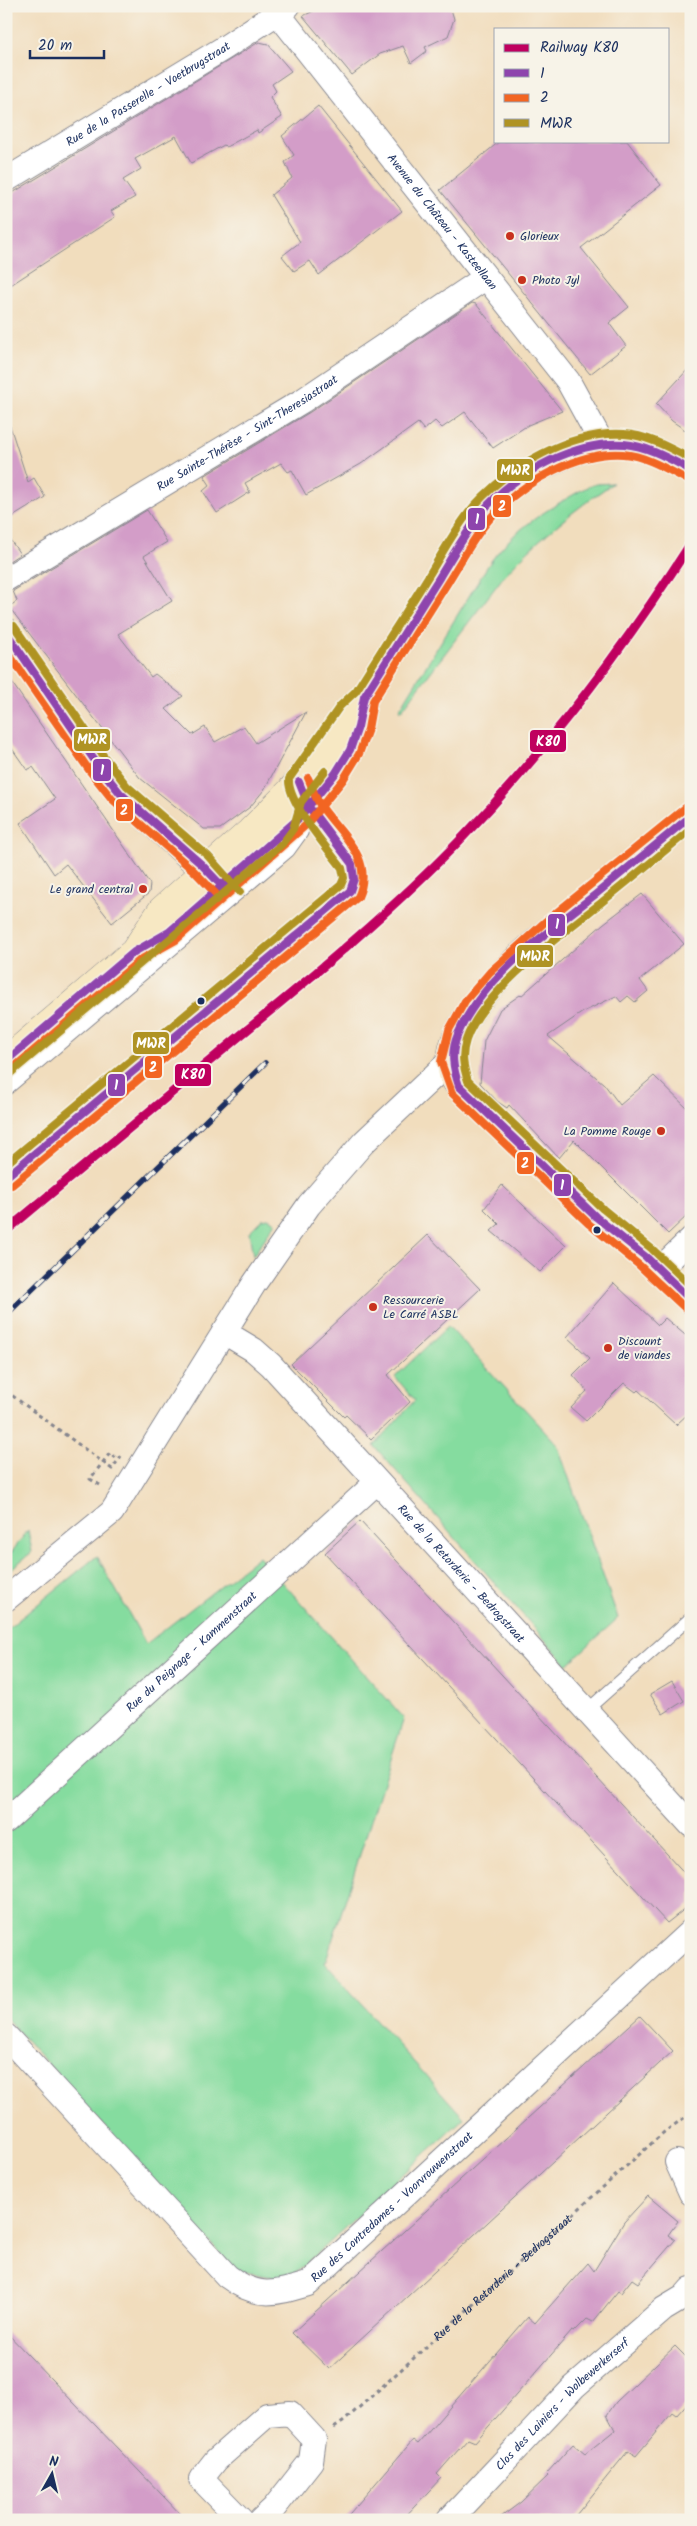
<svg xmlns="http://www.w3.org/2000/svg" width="697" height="2526" font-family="Kalam,sans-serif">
  <rect width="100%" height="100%" fill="#f7f3e8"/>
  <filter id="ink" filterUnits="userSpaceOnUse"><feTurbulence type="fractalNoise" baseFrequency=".02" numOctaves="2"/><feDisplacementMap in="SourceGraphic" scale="10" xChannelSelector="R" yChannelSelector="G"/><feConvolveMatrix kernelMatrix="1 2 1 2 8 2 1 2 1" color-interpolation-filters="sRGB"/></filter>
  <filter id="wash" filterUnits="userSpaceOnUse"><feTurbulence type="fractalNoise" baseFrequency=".0096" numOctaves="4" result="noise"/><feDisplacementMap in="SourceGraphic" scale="20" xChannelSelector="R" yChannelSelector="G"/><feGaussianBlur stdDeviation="1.12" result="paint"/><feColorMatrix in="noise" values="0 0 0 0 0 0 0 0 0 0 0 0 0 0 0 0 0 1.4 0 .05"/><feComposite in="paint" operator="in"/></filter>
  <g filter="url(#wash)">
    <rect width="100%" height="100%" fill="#f1ddbd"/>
    <path fill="#85dc9f" stroke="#50867e" d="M613,483C573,511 536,540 504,576L401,711L399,710L487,567C512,529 548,509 587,487L596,484Z
      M268,1218L276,1222L253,1256L249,1232L262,1219Z
      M448,1326L557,1444L618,1618L567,1665L374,1446L415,1400L395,1377Z
      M28,1530L32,1552L6,1573V1560Z
      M97,1556L146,1644L259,1556L404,1718L325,1963L464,2118L288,2280L235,2270L6,2018V1630Z"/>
    <g id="blocks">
      <path fill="#d39dc8" d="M324,6H450L454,19L448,36L425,47L427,51L411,63L403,46L380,54L352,75L303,16Z
        M259,42L268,44L291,71L272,84L276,91L270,97L282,117L258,133L257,130L226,147L224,145L191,163L176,136L135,159L141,169L123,180L135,197L111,211L115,217L6,288V197Z
        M318,106L402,211L319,275L310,261L294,271L282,256L300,242L271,195L292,178L285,162L294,155L282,136Z
        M500,141H627L661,185L581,248L629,307L609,323L626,346L590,374L440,190Z
        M472,303L476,304L562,411L528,425L493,448L465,412L442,428L435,421L424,430L418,423L361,464L306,495L292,470L288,472L281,463L245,483L250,492L217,513L203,491L210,485L204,476L310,412Z
        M691,366V434L672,421L656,404Z
        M10,426L28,482L34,478L45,497L6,521V427Z
        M147,510L167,542L144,556L172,601L118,634L151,677L155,674L183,696L166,709L192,735L205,727L215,742L244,726L256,743L306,712L264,790L250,807L220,829H204L140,778L9,607L17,601L13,591Z
        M6,534L20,554L6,563Z
        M6,674L150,884L149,893L112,923L66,864L54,874L20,823L55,799L33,767L27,770L6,740Z
        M642,894L684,944L640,980L648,991L635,1002L628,996L621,1002L616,996L583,1012L548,1036L604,1084L620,1105L654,1076L691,1112V1212L668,1234L574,1140L559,1158L509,1105L507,1108L498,1102L480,1083L484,1041L500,1009L520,995L521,996L603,924Z
        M502,1185L566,1246L540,1272L491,1231L499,1224L484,1209Z
        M428,1235L480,1289L388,1375L410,1402L371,1439L346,1415L344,1417L291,1364Z
        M614,1283L658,1325L665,1318L691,1340V1411L676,1425L638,1390L636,1392L624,1383L586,1421L571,1408L587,1391L573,1375L590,1358L567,1337Z
        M360,1521L691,1880V1904L667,1923L325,1553Z
        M672,1681L684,1701L663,1714L650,1694Z
        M640,2016L673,2051L329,2369L292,2333Z
        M648,2196L678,2221L668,2235L675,2240L638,2283L632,2279L621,2293L618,2291L593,2322L587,2319L574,2332L572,2331L475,2442L468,2439L437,2474L441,2478L402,2520H344L413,2440L418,2444L528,2317L535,2323L588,2263L594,2271L624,2222Z
        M6,2332L186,2520H6Z
        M675,2346L691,2362V2399L676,2416L672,2413L636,2456L628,2451L572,2520H497L521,2502L548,2476L546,2474L573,2444L585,2454L615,2430L607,2415L616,2402Z"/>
    </g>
  </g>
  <g filter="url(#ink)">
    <use href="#blocks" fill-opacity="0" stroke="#86868e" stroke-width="1"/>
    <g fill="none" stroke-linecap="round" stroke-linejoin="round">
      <defs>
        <path id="lane" d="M6,1090L289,851L302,833L306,820
          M6,1177L350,891L354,879L352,864L309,806
          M587,1710L688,1620"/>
        <g id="street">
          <path id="s2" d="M272,6L568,381L603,445"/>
          <path id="s3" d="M6,180L224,48L288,6"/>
          <path id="s4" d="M6,579L302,401L485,278"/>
          <path d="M660,1269L691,1239"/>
          <path id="s5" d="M224,1332L254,1350L271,1365L691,1825"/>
          <path d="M6,1599L112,1512L254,1284L309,1205L364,1142L451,1060"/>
          <path id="s6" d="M6,1821L377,1482"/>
          <path id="s7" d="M6,2036L227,2276C257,2299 274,2294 308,2284L691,1931"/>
          <path d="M677,2162L691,2193"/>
          <path d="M241,2520L201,2479L216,2460L267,2415L290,2413L314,2439L311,2461L274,2508L261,2520"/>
          <path id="s8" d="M449,2520L574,2387L664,2309L684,2297L691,2289"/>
        </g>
        <path id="secondary" d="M6,632L97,764L120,793L219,883
          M691,816C660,842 628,867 597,893C557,925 417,1026 459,1086L596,1217L646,1257L691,1300
          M134,952L162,910L250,832L290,792L321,754L348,712L364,697L464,538C474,523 484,508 498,496C528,470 582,441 623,444C648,446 669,459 691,470
          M6,1061L134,952L169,932L299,818L335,774L350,750L358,727L364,698"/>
      </defs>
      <use href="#lane" stroke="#86868e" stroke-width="13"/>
      <use href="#street" stroke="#86868e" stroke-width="26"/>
      <use href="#secondary" stroke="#86868e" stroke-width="29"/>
      <g stroke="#86868e" stroke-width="3" stroke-dasharray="4 4" stroke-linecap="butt">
        <path d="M100,1485L90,1479L110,1453L117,1459"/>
        <path id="s1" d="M334,2428L343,2422L663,2133L691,2113"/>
      </g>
      <use href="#lane" stroke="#fff" stroke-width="11"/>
      <use href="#street" stroke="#fff" stroke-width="24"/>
      <use href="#secondary" stroke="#f7e8c3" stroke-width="28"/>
      <defs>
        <path id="rail" d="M6,1315L265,1063"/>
      </defs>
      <use href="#rail" stroke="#1b2f5e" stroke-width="5.5"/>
      <use href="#rail" stroke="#f7f3e8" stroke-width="4" stroke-dasharray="11" stroke-linecap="butt"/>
      <path stroke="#86868e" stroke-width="3" stroke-dasharray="4 4" stroke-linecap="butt" d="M6,1391L112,1469L121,1456"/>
      <defs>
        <path id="bus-1" d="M6,632L97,764L120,793L201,864L223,887
          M691,816C659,842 628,868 596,894C549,931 482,978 458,1034C450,1053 453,1068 459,1086L596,1217L646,1257L691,1300
          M6,1061L134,952L169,932L299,818L335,774L350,750L358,727L364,697C389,657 414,617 439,578C454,553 469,527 488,505C520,471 576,441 624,444C648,446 670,459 691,470
          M6,1177L350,891L354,879L352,864L309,807L299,782"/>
        <path id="bus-2" d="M6,650L89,770L112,799L194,871L216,894
          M12,1069L140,960L176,940L306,825L343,780L359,754L368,729L373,701C398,661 423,621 448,582C463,558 476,533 495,513C525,481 579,451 623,454C646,456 667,469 686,479
          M12,1185L358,897C376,857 338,833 319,803C314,796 312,786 308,778
          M684,1307L639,1265L589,1224L452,1093L441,1062L449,1030L465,1001L490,972L546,921L685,808"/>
        <path id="bus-3" d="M14,626L105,758L127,786L208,856L240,892
          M691,829C661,854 632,878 602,902C563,933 482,992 466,1040C461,1055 463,1066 468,1081L603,1209L652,1249L691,1286
          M6,1077L282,844L293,829L301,802L325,771
          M6,1164L341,885L344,878L342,868C328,849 287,802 289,779L340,706L356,691C380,652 405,614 429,575C443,552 456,527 474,506C510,466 569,431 624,434C647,435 670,448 691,459"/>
      </defs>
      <use href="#bus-1" stroke="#f7f3e8" stroke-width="11"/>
      <use href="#bus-2" stroke="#f7f3e8" stroke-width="11"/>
      <use href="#bus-3" stroke="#f7f3e8" stroke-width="11"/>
      <use href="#bus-1" stroke="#8e44ad" stroke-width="8"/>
      <use href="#bus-2" stroke="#f26522" stroke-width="8"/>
      <use href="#bus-3" stroke="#af9324" stroke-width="8"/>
      <defs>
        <path id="rail-1" d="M6,1231C83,1167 159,1103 236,1039C314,975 393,910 463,837C549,747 624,648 691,543"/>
      </defs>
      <use href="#rail-1" stroke="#f7f3e8" stroke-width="12"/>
      <use href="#rail-1" stroke="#bf005f" stroke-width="9"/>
    </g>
  </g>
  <g fill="#c8321e" stroke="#f7f3e8" stroke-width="2">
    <circle cx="510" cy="236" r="5"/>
    <circle cx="522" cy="280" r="5"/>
    <circle cx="143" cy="889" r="5"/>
    <circle cx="661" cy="1131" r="5"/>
    <circle cx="373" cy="1307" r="5"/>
    <circle cx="608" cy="1348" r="5"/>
  </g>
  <g fill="#1b2f5e" stroke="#f7f3e8" stroke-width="2">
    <circle cx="201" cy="1001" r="4.5"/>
    <circle cx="597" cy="1230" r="4.5"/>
  </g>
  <g text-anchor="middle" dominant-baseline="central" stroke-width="4" stroke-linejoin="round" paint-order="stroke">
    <g font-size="12" fill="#1b2f5e" stroke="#f7f3e8">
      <text stroke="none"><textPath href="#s3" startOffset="166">Rue de la Passerelle - Voetbrugstraat</textPath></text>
      <text stroke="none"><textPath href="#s2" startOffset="275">Avenue du Château - Kasteellaan</textPath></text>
      <text stroke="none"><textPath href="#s4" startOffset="282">Rue Sainte-Thérèse - Sint-Theresiastraat</textPath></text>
      <text stroke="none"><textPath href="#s5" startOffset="340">Rue de la Retorderie - Bedrogstraat</textPath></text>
      <text stroke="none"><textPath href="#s6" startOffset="251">Rue du Peignage - Kammenstraat</textPath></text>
      <text stroke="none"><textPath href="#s7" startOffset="526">Rue des Contredames - Voorvrouwenstraat</textPath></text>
      <text stroke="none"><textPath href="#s1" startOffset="226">Rue de la Retorderie - Bedrogstraat</textPath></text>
      <text stroke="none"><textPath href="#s8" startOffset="162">Clos des Lainiers - Wolbewerkerserf</textPath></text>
    </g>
    <g font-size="12" fill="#1b2f5e" stroke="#f7f3e8" text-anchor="start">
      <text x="520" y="236">Glorieux</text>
      <text x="532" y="280">Photo Jyl</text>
      <text x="133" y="889" text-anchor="end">Le grand central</text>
      <text x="651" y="1131" text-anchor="end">La Pomme Rouge</text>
      <text x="383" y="1300">Ressourcerie<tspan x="383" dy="14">Le Carré ASBL</tspan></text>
      <text x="618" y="1341">Discount<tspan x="618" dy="14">de viandes</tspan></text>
    </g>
  </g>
  <g stroke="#f7f3e8" stroke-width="2">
    <rect x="496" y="458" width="38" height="24" rx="5" fill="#af9324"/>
    <rect x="492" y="494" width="20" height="24" rx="5" fill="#f26522"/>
    <rect x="467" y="507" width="19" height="24" rx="5" fill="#8e44ad"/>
    <rect x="73" y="728" width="38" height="24" rx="5" fill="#af9324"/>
    <rect x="529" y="729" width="38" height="24" rx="5" fill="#bf005f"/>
    <rect x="92" y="758" width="20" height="24" rx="5" fill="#8e44ad"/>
    <rect x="115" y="798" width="19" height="24" rx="5" fill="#f26522"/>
    <rect x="547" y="913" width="19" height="24" rx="5" fill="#8e44ad"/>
    <rect x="516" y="944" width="38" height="24" rx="5" fill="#af9324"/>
    <rect x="132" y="1031" width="38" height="24" rx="5" fill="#af9324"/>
    <rect x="144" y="1055" width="19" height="24" rx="5" fill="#f26522"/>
    <rect x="174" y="1063" width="38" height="24" rx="5" fill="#bf005f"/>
    <rect x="107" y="1073" width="19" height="24" rx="5" fill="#8e44ad"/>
    <rect x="516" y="1151" width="19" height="24" rx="5" fill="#f26522"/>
    <rect x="553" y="1173" width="19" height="24" rx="5" fill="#8e44ad"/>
  </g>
  <g font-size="14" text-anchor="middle" font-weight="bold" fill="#fff">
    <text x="515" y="475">MWR</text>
    <text x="502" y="511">2</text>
    <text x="477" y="524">1</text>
    <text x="92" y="744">MWR</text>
    <text x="548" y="746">K80</text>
    <text x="102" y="775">1</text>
    <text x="124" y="815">2</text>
    <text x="557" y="929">1</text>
    <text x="535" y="961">MWR</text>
    <text x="151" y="1048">MWR</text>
    <text x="153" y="1072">2</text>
    <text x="193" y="1079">K80</text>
    <text x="116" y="1090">1</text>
    <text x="525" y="1168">2</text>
    <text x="562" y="1190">1</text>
  </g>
  <rect width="697" height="2526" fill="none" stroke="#f7f3e8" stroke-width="25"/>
  <rect x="494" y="28" width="175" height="115" fill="#f7f3e8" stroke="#9fa5b1"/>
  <rect x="504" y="44" width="25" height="8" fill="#bf005f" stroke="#9fa5b1"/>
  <text x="540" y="52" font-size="15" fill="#1b2f5e">Railway K80</text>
  <rect x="504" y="69" width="25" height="8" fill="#8e44ad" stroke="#9fa5b1"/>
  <text x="540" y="78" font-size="15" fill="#1b2f5e">1</text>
  <rect x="504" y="94" width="25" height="8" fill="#f26522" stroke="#9fa5b1"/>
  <text x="540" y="102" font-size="15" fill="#1b2f5e">2</text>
  <rect x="504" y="119" width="25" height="8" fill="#af9324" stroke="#9fa5b1"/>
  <text x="540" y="128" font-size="15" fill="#1b2f5e">MWR</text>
  <g transform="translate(52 2474) rotate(8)" stroke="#f7f3e8" stroke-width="4" paint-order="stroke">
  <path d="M0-4L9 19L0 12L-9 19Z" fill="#1b2f5e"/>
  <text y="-8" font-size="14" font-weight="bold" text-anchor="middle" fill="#1b2f5e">N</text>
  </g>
  <path d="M30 50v8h74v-8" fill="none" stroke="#1b2f5e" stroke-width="2.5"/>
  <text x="38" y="50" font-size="15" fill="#1b2f5e" stroke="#f7f3e8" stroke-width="4" paint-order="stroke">20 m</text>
</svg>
